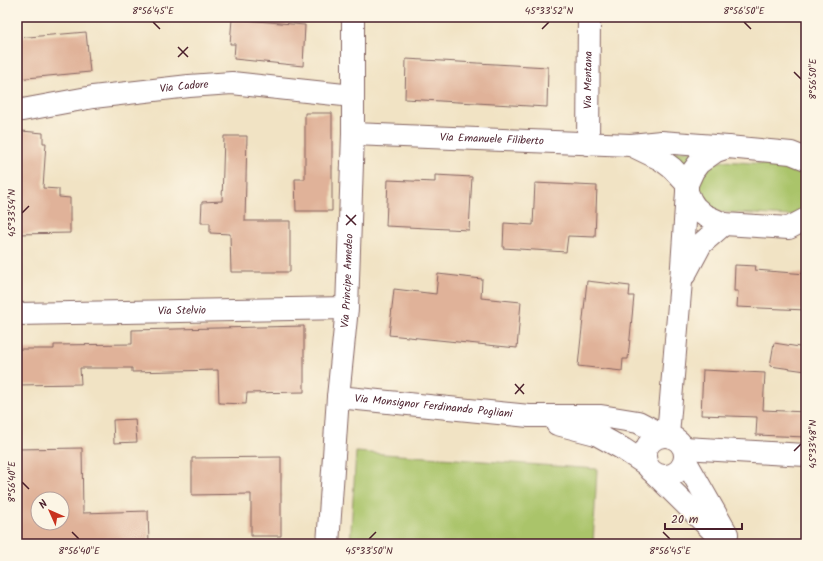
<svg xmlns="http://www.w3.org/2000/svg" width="823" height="561" font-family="Kalam,sans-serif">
  <rect width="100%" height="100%" fill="#fcf5e5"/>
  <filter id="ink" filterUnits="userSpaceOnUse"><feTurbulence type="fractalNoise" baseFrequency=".025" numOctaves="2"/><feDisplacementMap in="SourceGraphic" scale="8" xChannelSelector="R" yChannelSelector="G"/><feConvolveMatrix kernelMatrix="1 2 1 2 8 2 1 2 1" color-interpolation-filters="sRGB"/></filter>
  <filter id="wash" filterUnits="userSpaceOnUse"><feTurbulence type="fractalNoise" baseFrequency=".012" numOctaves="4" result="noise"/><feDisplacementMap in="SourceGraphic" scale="16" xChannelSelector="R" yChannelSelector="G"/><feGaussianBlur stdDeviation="0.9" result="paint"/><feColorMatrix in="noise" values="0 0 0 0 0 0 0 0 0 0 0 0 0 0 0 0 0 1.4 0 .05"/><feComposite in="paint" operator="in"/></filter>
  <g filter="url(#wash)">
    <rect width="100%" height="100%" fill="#f1e3c4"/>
    <path fill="#aac46a" stroke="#7a724a" d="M705,150L685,172L661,152Z
      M723,161L795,166L806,172V208L800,213L790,216L720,212L703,203L697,186L699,177L713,163Z
      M356,452L597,469L593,544H350Z"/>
    <g id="blocks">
      <path fill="#e0b299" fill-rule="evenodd" d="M232,19L305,25L303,66L234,59L235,44H230Z
        M86,32L90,72L17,79V38Z
        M406,59L548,67L547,107L405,99Z
        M305,113H332V211H296L295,179H305Z
        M22,131L43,133V143H46L43,188L59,189V197L70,198V233L17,234V135H21Z
        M224,136H247L245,221H290V272H231L230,234L210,233V223H201L202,202L222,201Z
        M435,175L472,177L469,230L386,226L388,180L435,182Z
        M535,183L597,186L595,237L568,236L566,252L503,248L504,223L533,225Z
        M735,265L756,266L755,270L806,274V310L737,307L738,291H734Z
        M438,274L482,279L481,298L521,302L517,348L389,335L394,289L436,294Z
        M587,281L630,286L629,296H634L628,359H623L622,371L578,366Z
        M304,326V392L247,393L246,404L219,403L218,370L132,372V368H80L81,384L17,385V349H54V345L132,344V330Z
        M774,343L806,348V371L770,366Z
        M703,370L765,373L763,410L806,412V437L756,435L757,417L701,415Z
        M135,419L137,442L114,443L113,420Z
        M82,448L83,513L148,511L149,544H17V449ZM38,499H62V523H38Z
        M281,457V536H251V494L192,495V458Z"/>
    </g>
  </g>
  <g filter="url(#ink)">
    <use href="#blocks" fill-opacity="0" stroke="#846461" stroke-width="1"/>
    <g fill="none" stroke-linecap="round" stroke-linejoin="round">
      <defs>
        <g id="street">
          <path id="s1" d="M17,111L93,97L189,86L232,83L353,96"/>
          <path id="s2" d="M353,134L631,145L661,142L728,147"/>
          <path id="s3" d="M588,144L589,17"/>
          <path d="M631,145L660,159L672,168L687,184"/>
          <path d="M806,159L791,153L728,147L716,151L699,163L693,171L687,184V192L691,201L695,207L704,215L724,224L789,228L806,219"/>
          <path d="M685,274L701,244L724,224"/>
          <path id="s4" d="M17,314L347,308"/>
          <path id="s5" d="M338,397L529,416H601L638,422L663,435"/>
          <path d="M557,424L596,434L623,449L647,465"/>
          <path d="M668,435L681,281L687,192"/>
          <circle cx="665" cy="456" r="20"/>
          <path d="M684,448L806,455"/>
          <path d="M685,460L727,534"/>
          <path d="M655,474L726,544"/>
          <path id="s6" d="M328,544L338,397L347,308L353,134V17"/>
        </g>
      </defs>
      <use href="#street" stroke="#846461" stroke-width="24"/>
      <use href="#street" stroke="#fff" stroke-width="22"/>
    </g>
  </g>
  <path fill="none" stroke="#4a1f2b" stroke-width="1.5" d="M153,22L160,29M744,22L751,29M542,29L549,22M178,47L188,57M178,57L188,47M794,72L801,79M22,213L29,206M346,215L356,225M346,225L356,215M515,384L524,394M515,394L524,384M794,451L801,444M22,482L29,489M72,532L79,539M663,532L670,539M369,539L376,532"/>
  <g text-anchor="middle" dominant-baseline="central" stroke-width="4" stroke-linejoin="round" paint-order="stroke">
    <g font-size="11" fill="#4a1f2b" stroke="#fcf5e5">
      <text stroke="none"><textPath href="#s3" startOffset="64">Via Mentana</textPath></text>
      <text stroke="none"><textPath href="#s1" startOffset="169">Via Cadore</textPath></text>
      <text stroke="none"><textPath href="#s2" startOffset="139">Via Emanuele Filiberto</textPath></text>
      <text stroke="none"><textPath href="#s6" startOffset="264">Via Principe Amedeo</textPath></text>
      <text stroke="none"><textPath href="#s4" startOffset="165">Via Stelvio</textPath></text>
      <text stroke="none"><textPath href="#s5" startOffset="96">Via Monsignor Ferdinando Pogliani</textPath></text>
    </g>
  </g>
  <rect width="823" height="561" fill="none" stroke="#fcf5e5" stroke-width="44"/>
  <g transform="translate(50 511) rotate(315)"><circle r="19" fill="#fcf5e5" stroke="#b59f9b"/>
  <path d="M0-3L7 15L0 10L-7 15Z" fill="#c8321e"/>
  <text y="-6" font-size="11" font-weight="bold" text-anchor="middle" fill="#4a1f2b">N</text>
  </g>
  <path d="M665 523v6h77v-6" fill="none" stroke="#4a1f2b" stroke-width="2"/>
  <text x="671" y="523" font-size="12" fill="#4a1f2b" stroke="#fcf5e5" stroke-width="3" paint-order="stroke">20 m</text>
  <rect x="22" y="22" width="779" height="517" fill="none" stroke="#4a1f2b" stroke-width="1.5"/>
  <g font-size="10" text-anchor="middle" fill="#4a1f2b">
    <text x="153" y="14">8°56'45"E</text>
    <text x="549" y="14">45°33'52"N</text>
    <text x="744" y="14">8°56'50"E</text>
    <text transform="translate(812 79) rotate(-90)" y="4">8°56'50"E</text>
    <text transform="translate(11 213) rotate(-90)" y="4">45°33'54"N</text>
    <text transform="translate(812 444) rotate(-90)" y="4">45°33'48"N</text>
    <text transform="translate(11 482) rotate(-90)" y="4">8°56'40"E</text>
    <text x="79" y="554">8°56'40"E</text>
    <text x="369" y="554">45°33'50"N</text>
    <text x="670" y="554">8°56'45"E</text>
  </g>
</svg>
